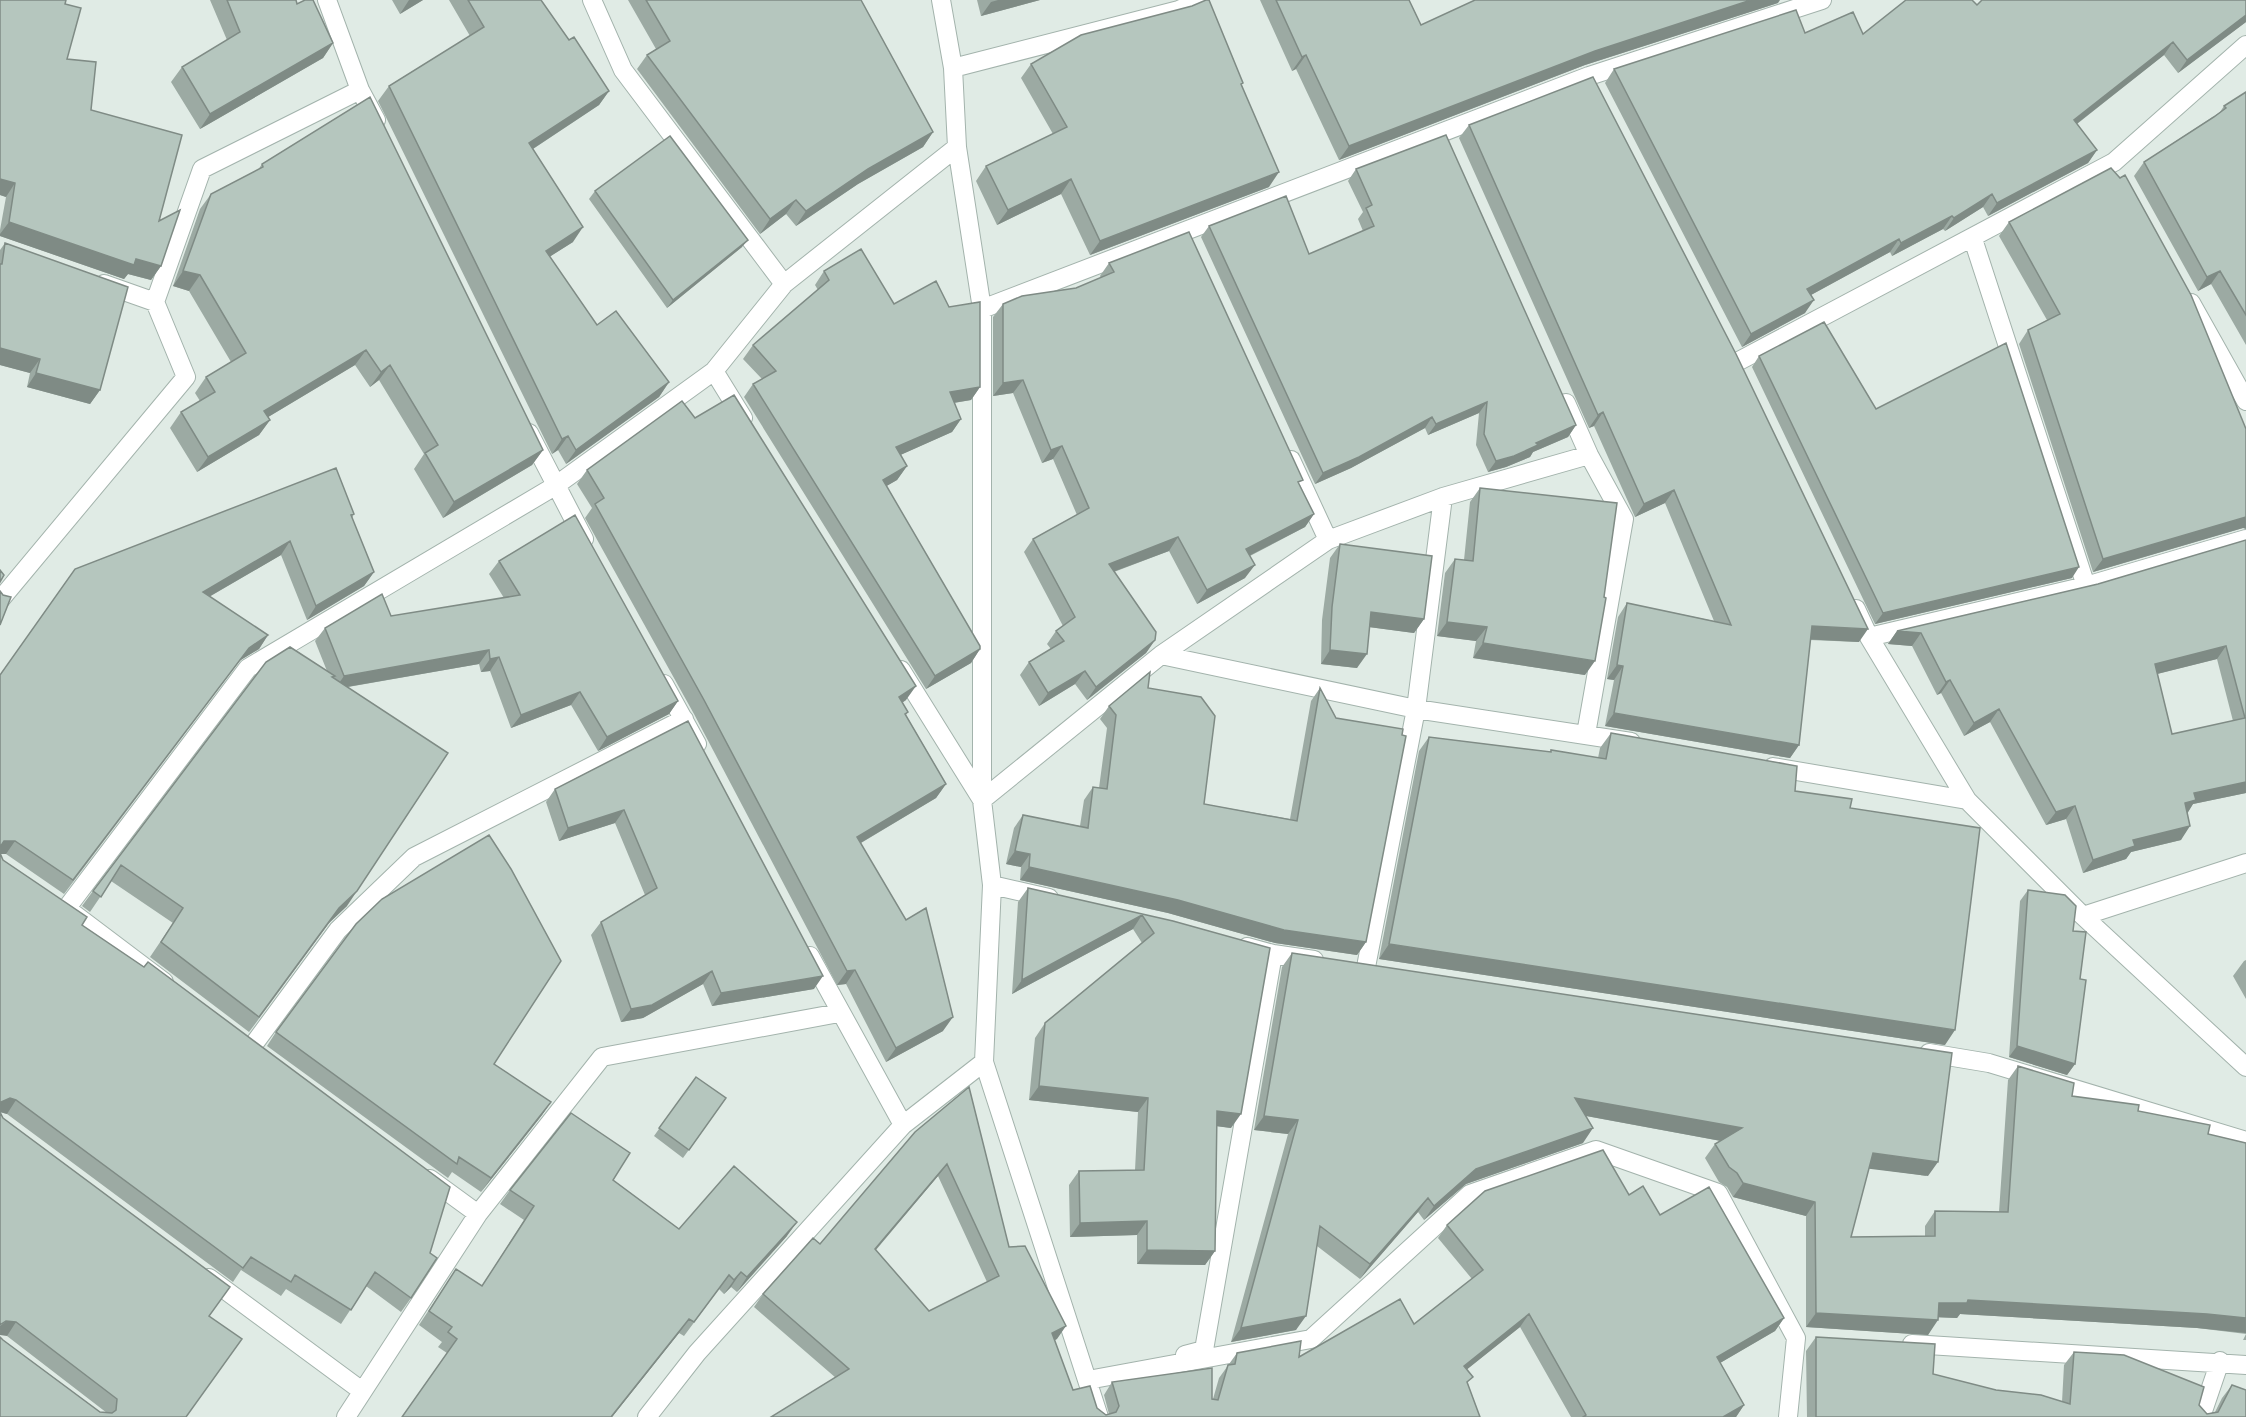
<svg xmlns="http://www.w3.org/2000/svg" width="2246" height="1417" font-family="'Noto Sans',sans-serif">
  <rect width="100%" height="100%" fill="#e0ebe5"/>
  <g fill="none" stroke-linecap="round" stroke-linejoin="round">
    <defs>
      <path id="street" d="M327,0L360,90L376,120
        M592,0L623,70L784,284
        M941,0L953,68L957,147L982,309V800L992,885L984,1062L1099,1417
        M953,68L1179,10L1200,0
        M1973,239L2086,586
        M104,284L155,302
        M2191,303L2246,401
        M982,309L1589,76L1822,0
        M1737,362L2114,162L2246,45
        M714,371L743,418
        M1566,403L1589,455L1624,519L1586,734
        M529,433L584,539
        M1291,460L1328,540
        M0,600L186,377L155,302L202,169L360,90
        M1856,609L1869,637L1967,800L2083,916L2246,1067
        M1869,637L2086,586L2246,539
        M1161,655L1416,709L1631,742
        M901,670L982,800L1161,655L1328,540L1443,497L1589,455
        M664,684L697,744
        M1773,767L1967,800
        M992,885L1049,898
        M66,908L164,982
        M66,909L248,668L555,486L714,371L784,284L957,147
        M2083,916L2246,863
        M1247,947L1273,954L1314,960
        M810,956L903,1125L984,1062
        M1366,967L1416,709L1443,497
        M251,1048L338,930L414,857L684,719
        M1929,1053L1989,1063L2246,1141
        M430,1179L478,1214
        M209,1278L362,1391
        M1912,1344L2246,1365
        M1185,1355L1204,1350L1273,954
        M1088,1380L1311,1339L1470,1194L1596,1150L1718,1193L1796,1338L1788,1417
        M346,1417L478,1214L602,1057L839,1013
        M647,1417L697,1353L903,1125
        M2201,1417L2220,1361"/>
    </defs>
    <use href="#street" stroke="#a3b3ac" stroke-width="20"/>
    <use href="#street" stroke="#fff" stroke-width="18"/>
  </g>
  <path fill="#9caaa3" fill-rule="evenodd" d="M0,0L65,4L67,59L91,110L159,221L161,266L151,280L128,274L124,279L0,236V230L6,197L0,195Z
    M210,0H296L297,4L333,43L323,58L200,129L171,82L182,67L227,40Z
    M392,0H423L400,14Z
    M449,0H541L569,40L609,91L599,105L533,149L573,242L549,257L597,325L669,382L659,397L566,464L558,450L552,454L378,101L389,86L470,36Z
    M628,0H861L933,132L923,147L858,184L796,226L786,214L760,234L637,69L647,55L656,49Z
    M977,0H1040L981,16Z
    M1260,0H1409L1421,25L1778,3L1585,65L1339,160L1296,69L1292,71Z
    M2246,0V22L2178,73L2164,55L2077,124L2097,150L2088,163L1988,216L1983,207L1945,231L1943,229L1892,256L1890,252L1811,295L1805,313L1742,347L1605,83L1614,69L1805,33L1863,34L1977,5Z
    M1031,64L1243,83L1241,85L1269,187L1090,255L1061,194L997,225L976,181L986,166L1053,134L1021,78Z
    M2246,92V345L2211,284L2198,291L2134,176L2144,162L2220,112L2224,106Z
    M1469,125L1859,642L1810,640L1799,745L1790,758L1605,726L1614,680L1607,679L1618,617L1627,603L1714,621L1665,503L1635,517L1594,426L1589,428L1459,138Z
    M262,164L543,450L532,465L443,518L414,469L424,454L379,380L370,387L355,365L268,417L270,420L259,435L197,472L170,428L181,412L200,401L195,393L206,377L231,362L189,291L173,286L200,209L211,194L258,170Z
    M1356,169L1576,425L1568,437L1533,452L1530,457L1506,467L1488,472L1476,445L1479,413L1428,435L1425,428L1351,468L1315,484L1201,237L1209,226L1309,254L1363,231L1358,219L1363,212L1348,181Z
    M595,191L742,247L667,308L589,199Z
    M2009,222L2243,528L2093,572L2019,344L2028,330L2047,320L1999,236Z
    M5,243L100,390L90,404L27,387L30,373L0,365V250Z
    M1109,263L1300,485L1314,514L1305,527L1250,556L1245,578L1197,604L1169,551L1114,572L1155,640L1146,653L1087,700L1075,684L1039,706L1020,675L1029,662L1051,649L1047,644L1056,631L1063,626L1024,552L1033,539L1077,515L1053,459L1042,463L1013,393L993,396V317L1003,304L1076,288L1101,278L1100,276Z
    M824,271L894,304L980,387L971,400L954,403L961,419L952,432L900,455L907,466L897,480L886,486L980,649L971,663L926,689L744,397L753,384L762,379L743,359L753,345L818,290L815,285Z
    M1759,356L2072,578L1875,624L1752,367Z
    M587,470L906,700L902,703L908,712L906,715L946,784L936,798L861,843L943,1031L886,1062L846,984L837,985L694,714L585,518L592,508L577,484Z
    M1480,488L1585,675L1473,658L1476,641L1437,636L1445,573L1455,559L1464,560L1470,502Z
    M354,514L352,518L374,572L364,586L307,620L281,555L209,597L268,635L259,649L239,661L64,894L6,854H0L3,860L82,925L411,1298L401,1312L366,1286L341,1324L286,1289L281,1296L241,1270L233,1282L7,1114L0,1112V675L75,569Z
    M2246,540V793L2193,804L2187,813L2181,840L2131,852L2126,859L2083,873L2066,819L2046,825L1990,722L1964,736L1941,693L1937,695L1912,646L1888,644L1897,631L2098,584ZM2217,659L2233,721L2172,734L2157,674Z
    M1340,544L1424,619L1414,633L1369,627L1357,668L1321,664L1322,620L1330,558Z
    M499,561L678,701L669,714L598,751L571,705L511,728L490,671L481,672L479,664L348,687L347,906L329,923L249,1032L150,957L173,923L111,881L90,912L82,906L93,891L327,671L315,641L325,628L504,598L489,574Z
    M1148,688L1204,804L1290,819L1311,701L1320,688L1336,718L1402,735L1366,942L1357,955L1275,943L1168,913L1020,880L1021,867L1006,864L1014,828L1023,815L1080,826L1084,800L1093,787L1099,788L1107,728L1100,719L1109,706Z
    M688,721L814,989L712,1006L703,984L643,1018L621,1022L591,935L601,922L645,895L615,823L559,841L546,802L555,789Z
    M1611,733L1850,808L1945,1045L1379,959L1419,751L1429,737L1550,752L1551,750L1598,758L1600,748Z
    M1028,888L1173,921L1231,1128L1217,1126L1215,1251L1205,1265L1137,1264V1235L1070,1237L1069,1185L1079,1171L1135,1170L1138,1112L1029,1100L1035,1038L1045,1023L1142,943L1133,929L1012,994L1018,902Z
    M2028,890L2073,931L2080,979L2075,1064L2067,1075L2009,1057L2020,901Z
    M1292,953L1928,1176L1869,1168L1851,1237L1925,1236V1226L1935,1211L1999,1212L2008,1080L2018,1066L2072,1096L2138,1111L2208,1134L2246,1143V1340H2243L2246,1334L2197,1328L1960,1314L1957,1318L1938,1317L1928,1335L1806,1327V1216L1733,1197L1727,1187L1719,1182L1705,1158L1715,1144L1721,1141L1586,1116L1583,1143L1466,1184L1424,1220L1418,1212L1360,1279L1317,1246L1296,1330L1231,1342L1288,1134L1254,1130L1282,967Z
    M2246,960V999L2233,976L2244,961Z
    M276,1032L494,1064L551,1102L542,1115L481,1192L452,1172L448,1178L267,1046Z
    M696,1077L726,1098L683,1158L654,1136Z
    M969,1087L1009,1247L1057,1339L1054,1340L1073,1390L1106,1415L1109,1414L1104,1395L1112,1382L1213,1399L1219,1378L1237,1353L1299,1357L1414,1324L1472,1279L1438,1238L1447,1225L1629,1195L1660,1215L1784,1318L1775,1331L1720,1363L1744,1405L1736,1417H1571L1520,1327L1467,1369L1468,1384L1480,1417H771L836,1378L754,1307L763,1294L820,1244ZM938,1176L987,1282L929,1311L876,1250Z
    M3,1118L209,1316L186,1417H0L3,1340L100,1412L107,1413L7,1336Z
    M613,1180L679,1229L787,1236L737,1292L731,1287L724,1294L719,1289L684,1336L679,1333L612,1417H402L447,1353L438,1347L442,1342L419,1325L456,1269L482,1286L524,1220L500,1204L510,1190Z
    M1816,1337L1933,1374L1996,1390L2062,1402L2064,1365L2074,1352L2199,1405L2207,1414L2215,1412L2222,1398L2232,1385L2246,1417H1807L1806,1351Z"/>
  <path fill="#7f8b85" d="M409,0H423L400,14Z
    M998,0H1040L981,16L991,2Z
    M1751,0H1780L1778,3L1585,65L1339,160L1349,146L1595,51Z
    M2246,15V22L2178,73L2187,60Z
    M2173,42L2164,55L2065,133L2074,120Z
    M333,43L323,58L200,129L210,114Z
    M1306,55L1296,69L1292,71L1302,57Z
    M609,91L599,105L519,158L529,143Z
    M933,132L923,147L858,184L796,226L806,211L868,169Z
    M2097,150L2088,163L1988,216L1997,203Z
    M1279,172L1269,187L1090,255L1100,241Z
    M0,179L15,183L6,197L0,195Z
    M1071,179L1061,194L997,225L1008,210Z
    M1992,194L1983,207L1945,231L1954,218Z
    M796,200L786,214L760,234L770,219Z
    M1952,216L1943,229L1892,256L1901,243Z
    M9,222L161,266L151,280L128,274L124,279L0,236V234Z
    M583,227L573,242L535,266L546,251Z
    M1899,239L1890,252L1798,302L1807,289Z
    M748,240L742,247L667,308L673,300Z
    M183,271L200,275L189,291L173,286Z
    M2220,271L2211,284L2198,291L2207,277Z
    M1814,300L1805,313L1742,347L1751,334Z
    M0,348L40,359L30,373L0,365Z
    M366,350L355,365L253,426L264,411Z
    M390,365L379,380L370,387L381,372Z
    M36,373L100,390L90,404L27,387Z
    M1023,380L1013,393L993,396L1003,383Z
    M669,382L659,397L566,464L576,450Z
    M980,387L971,400L940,405L950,392Z
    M1487,402L1479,413L1428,435L1436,424Z
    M1603,412L1594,426L1589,428L1598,415Z
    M1432,417L1425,428L1351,468L1315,484L1323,473Z
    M961,419L952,432L887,461L896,447Z
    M270,420L259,435L197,472L208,457Z
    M1576,425L1568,437L1533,452L1530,457L1506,467L1488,472L1496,461Z
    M568,436L558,450L552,454L562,439Z
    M1062,446L1053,459L1042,463L1051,450Z
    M543,450L532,465L443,518L454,502Z
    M907,466L897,480L873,494L883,480Z
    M1674,490L1665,503L1635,517L1644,504Z
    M1314,514L1305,527L1237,562L1246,549Z
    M2246,517V529L2243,528L2093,572L2103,559Z
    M1178,537L1169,551L1099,577L1109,564Z
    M290,541L281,555L193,606L203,592Z
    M1255,565L1245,578L1197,604L1207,590Z
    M2079,567L2072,578L1875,624L1883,613Z
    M374,572L364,586L307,620L316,606Z
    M1371,612L1424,619L1414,633L1361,626Z
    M1447,622L1487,627L1476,641L1437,636Z
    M1812,626L1868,629L1859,642L1802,639Z
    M1897,631L1921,633L1912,646L1888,644Z
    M268,635L259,649L239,661L64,894L249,648Z
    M1155,640L1146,653L1087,700L1096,687Z
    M1483,643L1595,661L1585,675L1473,658Z
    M2226,646L2217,659L2145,677L2155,664Z
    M980,649L971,663L926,689L935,676Z
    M489,650L479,664L335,689L344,676Z
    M1330,650L1367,654L1357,668L1321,664Z
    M499,657L490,671L481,672L490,659Z
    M1617,665L1623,666L1614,680L1607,679Z
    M1085,671L1075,684L1039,706L1048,693Z
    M1950,680L1941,693L1937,695L1946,682Z
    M916,686L906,700L889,711L899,697Z
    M580,692L571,705L511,728L521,715Z
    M678,701L669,714L598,751L607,737Z
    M1999,709L1990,722L1964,736L1974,723Z
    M1614,713L1799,745L1790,758L1605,726Z
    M2246,782V793L2193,804L2187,814L2185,803L2194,793Z
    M946,784L936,798L847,851L857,837Z
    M2075,806L2066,819L2046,825L2056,812Z
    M624,810L615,823L559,841L568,828Z
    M2190,826L2181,840L2131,852L2126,859L2083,873L2093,860L2133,840Z
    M4,841H15L6,854H0V846Z
    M1015,851L1030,854L1021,867L1006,864Z
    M1029,867L1178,900L1366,942L1357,955L1275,943L1168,913L1020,880Z
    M357,891L347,906L329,923L249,1032L339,908Z
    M1142,915L1133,929L1012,994L1022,980Z
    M1389,944L1955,1030L1945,1045L1379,959Z
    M855,970L846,984L837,985L847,971Z
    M712,971L703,984L643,1018L621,1022L631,1009Z
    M823,976L814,989L712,1006L721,993Z
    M953,1017L943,1031L886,1062L896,1048Z
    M2017,1046L2075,1064L2067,1075L2009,1057Z
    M1039,1086L1148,1098L1138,1112L1029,1100Z
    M10,1098L16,1100L7,1114L0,1112V1104L1,1102Z
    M1575,1098L1742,1128L1732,1143L1565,1112Z
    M551,1102L542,1115L481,1192L491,1178Z
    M1217,1111L1241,1114L1231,1128L1207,1125Z
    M1264,1116L1298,1120L1288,1134L1254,1130Z
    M1593,1128L1583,1143L1466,1184L1424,1220L1434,1206L1476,1169Z
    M1873,1153L1938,1162L1928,1176L1863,1168Z
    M947,1164L938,1176L866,1261L875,1249Z
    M1743,1183L1815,1202L1806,1216L1733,1197Z
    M1428,1198L1418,1212L1360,1279L1370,1264Z
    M1147,1221L1137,1235L1070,1237L1080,1223Z
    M797,1222L787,1236L737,1292L747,1277Z
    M1147,1250L1215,1251L1205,1265L1137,1264Z
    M741,1272L731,1287L724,1294L734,1280Z
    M1968,1300L2207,1314L2246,1318V1333L2197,1328L1960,1314L1957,1318L1929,1317L1939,1303Z
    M1816,1313L1938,1320L1928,1335L1806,1327Z
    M1529,1314L1520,1327L1455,1379L1464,1366Z
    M1306,1316L1296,1330L1231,1342L1241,1328Z
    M1784,1318L1775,1331L1708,1370L1717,1357Z
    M689,1319L679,1333L612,1417H611Z
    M6,1321L16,1322L7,1336L0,1335V1326Z
    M1066,1326L1057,1339L1043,1346L1052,1333Z
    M1744,1405L1736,1417H1723Z"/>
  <path fill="#b5c6be" stroke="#7f8b85" stroke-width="1.5" fill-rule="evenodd" d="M0,0H66L65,4L81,8L67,59L96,62L91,110L182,135L159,221L180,210L161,266L136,259L134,265L9,222L15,183L0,179Z
    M227,0H296L297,4L305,0H313L333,43L210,114L182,67L240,32Z
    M468,0H541L569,40L574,37L609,91L529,143L583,227L546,251L597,325L616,311L669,382L576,450L568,436L562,439L389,86L484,27Z
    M646,0H861L933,132L868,169L806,211L796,200L770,219L647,55L670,41Z
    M1206,0H1209L1243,83L1241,84L1279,172L1100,241L1071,179L1008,210L986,166L1067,127L1031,64L1081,35L1192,6Z
    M1276,0H1409L1421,25L1475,0H1751L1595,51L1349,146L1306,55L1302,57Z
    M1906,0H1972L1977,5L1982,0H2246V15L2187,60L2173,42L2074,120L2097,150L1997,203L1992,194L1954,218L1952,216L1901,243L1899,239L1807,289L1814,300L1751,334L1614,69L1796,10L1805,33L1853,12L1863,34Z
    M1593,77L1736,354L1868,629L1812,626L1799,745L1614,713L1623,666L1617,665L1627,603L1731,625L1674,490L1644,504L1603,412L1598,415L1469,125Z
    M2246,92V315L2220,271L2207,277L2144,162L2214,117L2226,108L2224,106Z
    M370,97L543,450L454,502L425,453L438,445L390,365L381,372L366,350L264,411L270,420L208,457L181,412L215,392L206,377L246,353L200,275L183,271L211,194L263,167L262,164Z
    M1446,135L1576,425L1536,443L1538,445L1514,456L1496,461L1484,434L1487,402L1436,424L1432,417L1359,457L1323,473L1209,226L1286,196L1309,254L1374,226L1366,208L1372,205L1356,169Z
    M670,136L748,240L673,300L595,191Z
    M2111,168L2120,178L2125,175L2191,295L2246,429V517L2103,559L2028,330L2060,314L2009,222Z
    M1189,232L1303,480L1298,482L1314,514L1246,549L1255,565L1207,590L1178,537L1109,564L1156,632L1155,640L1096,687L1085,671L1048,693L1029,662L1064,641L1056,631L1075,617L1033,539L1089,508L1062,446L1051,450L1023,380L1003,383V304L1022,296L1076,288L1114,272L1109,263Z
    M5,243L128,287L100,390L36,373L40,359L0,348V264H2Z
    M861,249L894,304L936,281L949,307L980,302V387L950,392L961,419L896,447L907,466L883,480L980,646V649L935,676L753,384L776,371L753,345L829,280L824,271Z
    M1824,322L1876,409L2006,343L2079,567L1883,613L1759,356Z
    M734,395L916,686L899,697L908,712L905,714L946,784L857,837L906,920L926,908L953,1017L896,1048L855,970L847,971L704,700L595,504L604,498L587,470L682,401L695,418Z
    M336,468L354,514L351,515L374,572L316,606L290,541L203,592L268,635L249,648L73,880L15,841H4L0,847V675L75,569Z
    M1480,488L1617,503L1604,597L1606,598L1595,661L1483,643L1487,627L1447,622L1455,559L1473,561Z
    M575,515L678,701L607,737L580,692L521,715L499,657L490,659L489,650L344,676L325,628L382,594L391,616L520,595L499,561Z
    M2246,540V782L2194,793L2196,800L2185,803L2190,826L2133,840L2135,846L2093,860L2075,806L2056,812L1999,709L1974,723L1950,680L1946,682L1921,633L1897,631L2098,584ZM2226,646L2245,718L2172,734L2155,664Z
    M1340,544L1432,556L1424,619L1371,612L1367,654L1330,650L1332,607Z
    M0,570L4,575L0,582Z
    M0,591L3,595L11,597L0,625Z
    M290,647L335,676L332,677L448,753L357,891L339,908L259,1017L161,942L183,908L121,865L101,897L93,891L266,662Z
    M1150,672L1148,688L1201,697L1215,716L1204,804L1297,821L1320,688L1336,718L1403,729L1402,735L1406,736L1366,942L1284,930L1178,900L1029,867L1030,854L1015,851L1023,815L1088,828L1093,787L1107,789L1116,715L1109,706Z
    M688,721L823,976L721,993L712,971L652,1005L631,1009L601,922L657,888L624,810L568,828L555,789Z
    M1611,733L1797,766L1795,791L1852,799L1850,808L1980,828L1955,1030L1389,944L1429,737L1551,752V750L1606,759Z
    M489,835L511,869L561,961L494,1064L551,1102L491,1178L459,1157L457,1164L276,1032L356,924L382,899Z
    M0,853L3,860L87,917L82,925L144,967L148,962L450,1187L430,1253L437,1258L411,1298L375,1272L351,1310L295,1275L291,1282L251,1257L243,1268L16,1100L10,1098L1,1102L0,1105Z
    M1028,888L1173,921L1270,948L1241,1114L1217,1111L1215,1251L1147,1250V1221L1080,1223L1079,1171L1144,1170L1148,1098L1039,1086L1045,1023L1154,933L1142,915L1022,980Z
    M2028,890L2065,895L2076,906L2073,931L2086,932L2080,979L2086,980L2075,1064L2017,1046Z
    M1292,953L1952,1053L1938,1162L1873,1153L1851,1237L1935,1236V1211L2008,1212L2018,1066L2074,1083L2072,1096L2139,1105L2138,1111L2210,1125L2208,1134L2246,1143V1318L2207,1314L1968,1300L1967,1303H1939L1938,1320L1816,1313L1815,1202L1743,1183L1737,1173L1729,1167L1715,1144L1742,1128L1575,1098L1593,1128L1476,1169L1434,1206L1428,1198L1370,1264L1320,1226L1306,1316L1241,1328L1298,1120L1264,1116Z
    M696,1077L726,1098L689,1150L659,1128Z
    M969,1087L1009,1247L1025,1246L1066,1326L1052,1333L1073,1390L1090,1386L1097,1408L1106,1415L1116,1412L1119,1406L1112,1382L1212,1368V1399L1218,1400L1228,1365L1235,1364L1237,1353L1301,1341L1299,1357L1400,1299L1414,1324L1483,1270L1447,1225L1485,1191L1603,1150L1629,1195L1643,1186L1660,1215L1709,1187L1784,1318L1717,1357L1744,1405L1723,1417H1583L1586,1415L1529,1314L1464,1366L1473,1377L1467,1382L1480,1417H771L849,1369L763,1294L813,1238L820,1244L915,1132ZM947,1164L999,1276L929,1311L875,1249Z
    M0,1112L3,1118L230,1287L209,1316L242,1339L186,1417H0V1337L3,1340L100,1412L112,1413L116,1410L117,1399L16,1322L6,1321L0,1325V1327Z
    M571,1113L630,1153L613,1180L679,1229L734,1166L797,1222L747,1277L741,1272L734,1280L729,1275L694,1322L689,1319L611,1417H402L457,1339L448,1332L452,1327L429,1311L456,1269L482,1286L534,1206L510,1190Z
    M1816,1337L1935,1344L1933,1374L1996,1390L2041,1395L2070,1404L2074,1352L2124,1355L2204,1387L2199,1405L2207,1414L2218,1412L2232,1385L2246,1390V1417H1816Z"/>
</svg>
